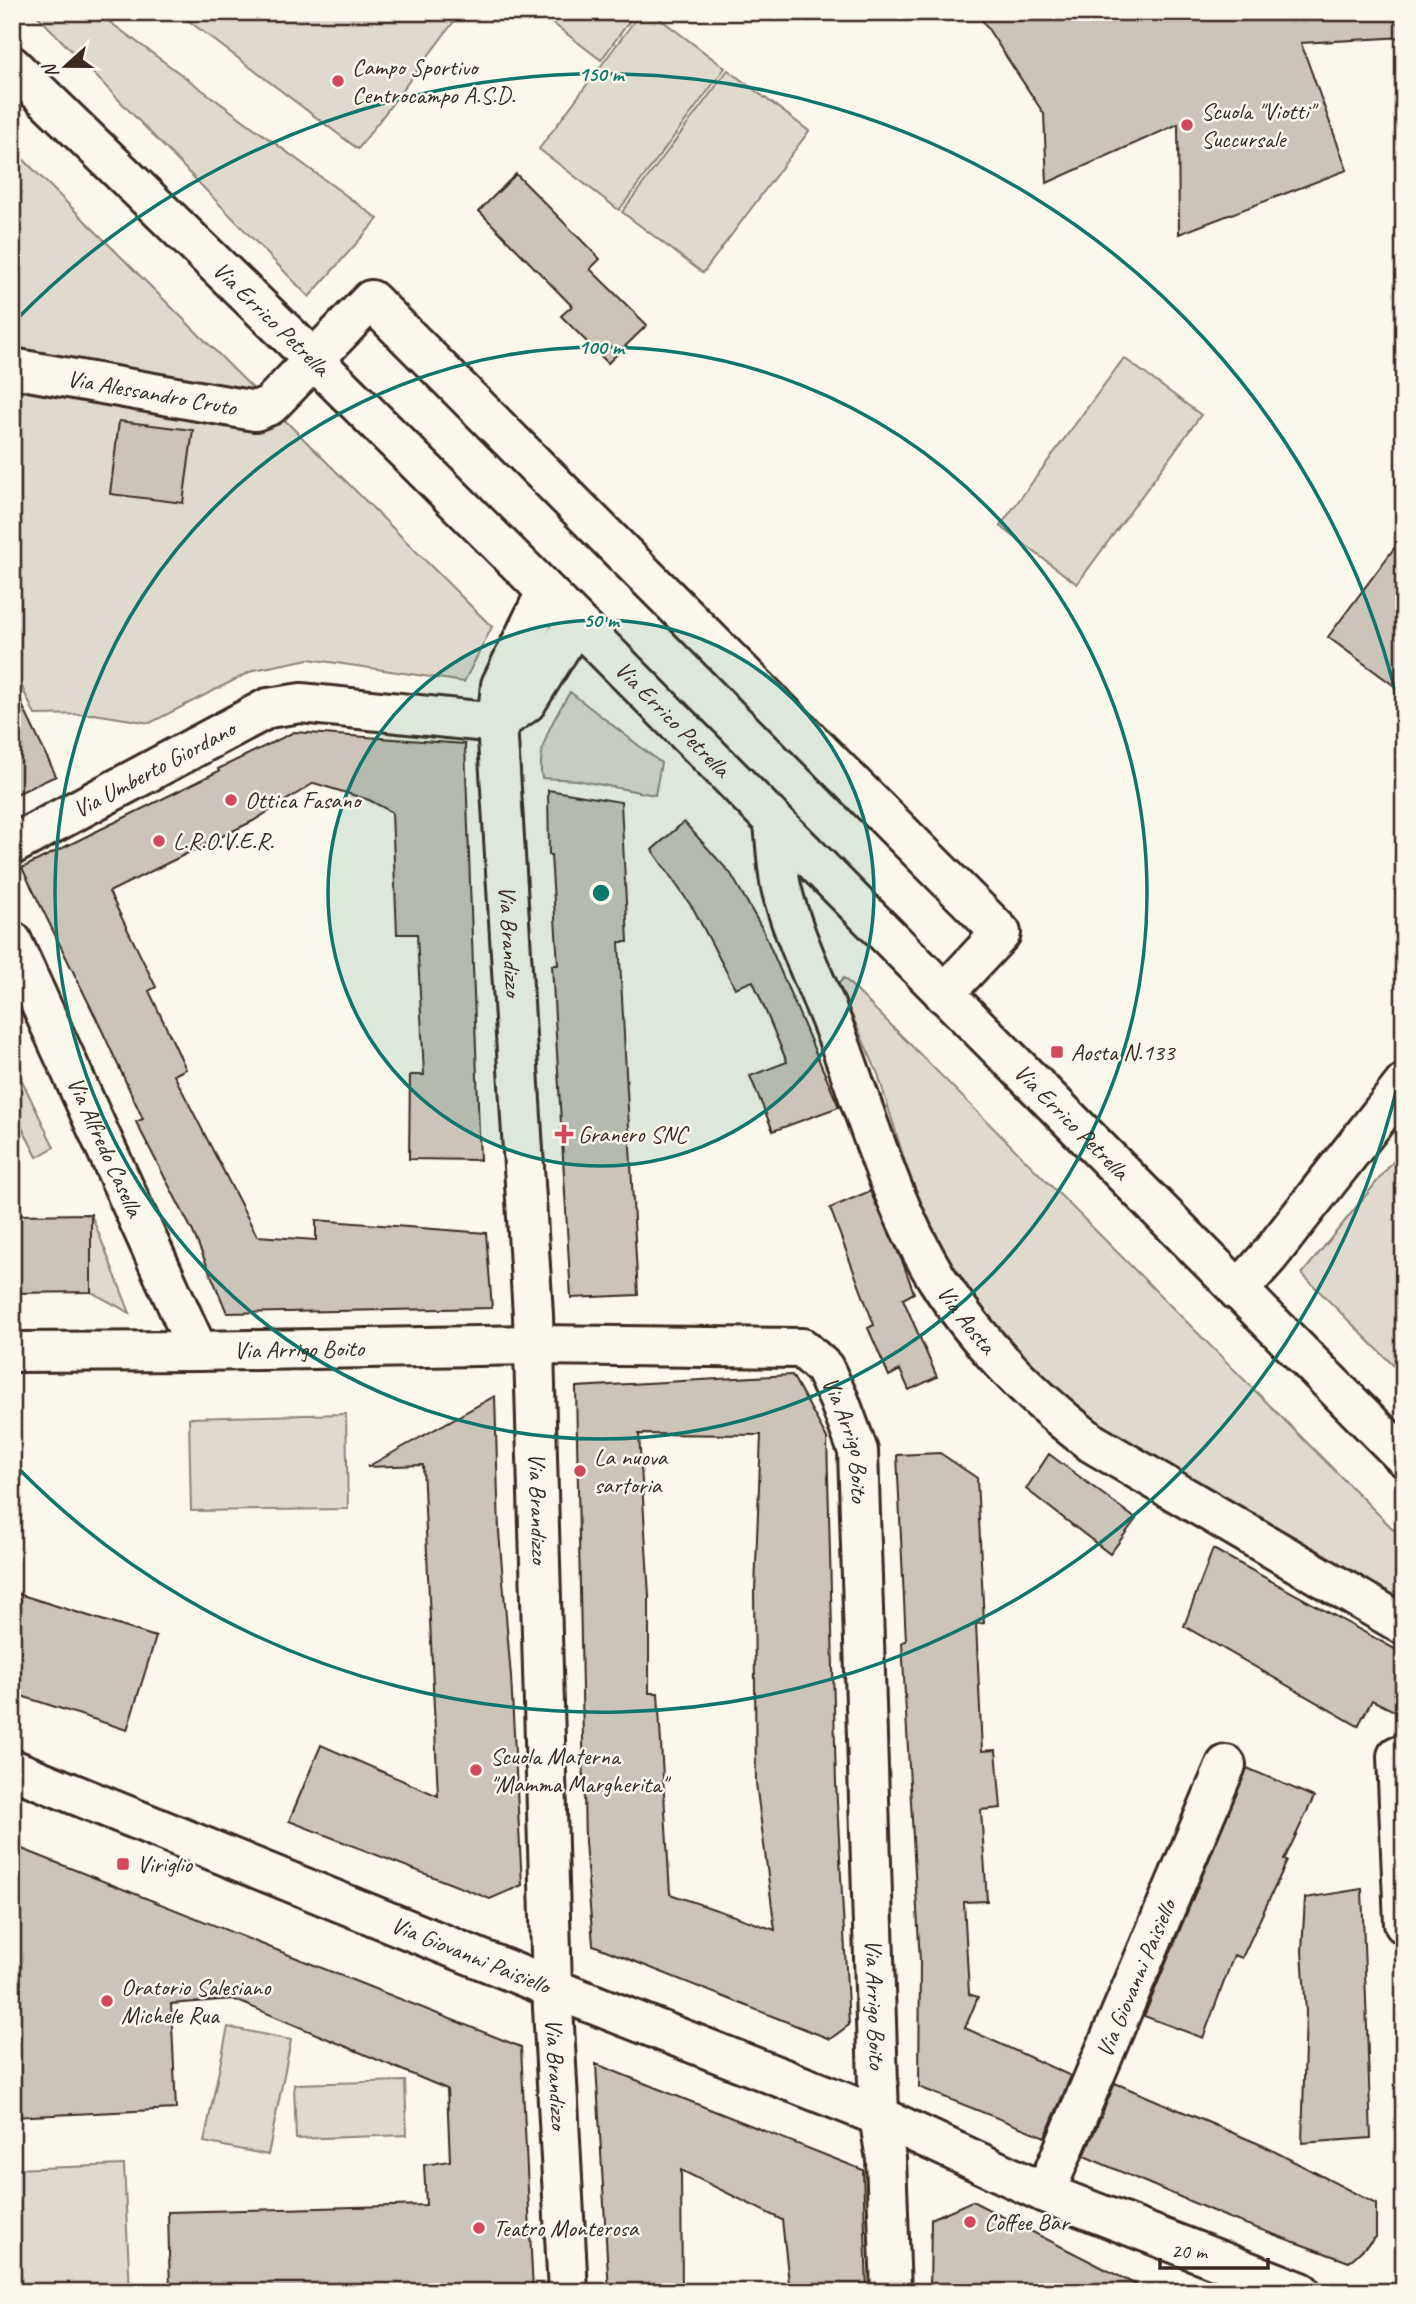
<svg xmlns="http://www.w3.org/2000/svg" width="1416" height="2304" font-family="Caveat,sans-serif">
  <rect width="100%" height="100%" fill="#fbf7ec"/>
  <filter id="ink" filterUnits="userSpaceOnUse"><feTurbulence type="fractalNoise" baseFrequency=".0143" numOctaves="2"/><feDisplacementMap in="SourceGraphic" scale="14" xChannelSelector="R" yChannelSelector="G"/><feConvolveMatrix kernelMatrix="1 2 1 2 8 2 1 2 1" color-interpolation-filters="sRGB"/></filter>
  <g filter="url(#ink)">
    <path fill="#dfd9ce" stroke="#8d8276" stroke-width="2" d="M34,12H96L378,219L309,297Z
      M177,12H461L358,149Z
      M538,12H636L601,60Z
      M641,12H651L725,68L619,210L539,149Z
      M728,70L809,131L703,273L622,212Z
      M12,148L492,627L464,682L309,659L254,670L150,723L94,714L35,715L12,666Z
      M1124,358L1201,415L1077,584L1000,526Z
      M570,692L661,763L655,795L576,780L542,778C536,747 554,718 570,692Z
      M844,978L1404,1540V1607L1104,1430L1060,1397L986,1314L950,1269L921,1214L878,1074L838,984Z
      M12,1060L54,1147L37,1157L12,1108Z
      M1404,1148V1376L1302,1274Z
      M91,1214L130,1313L91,1292Z
      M346,1414L348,1509L191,1511L189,1418Z
      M228,2027L291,2040L268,2155L204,2142Z
      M405,2081L407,2135L296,2139L294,2084Z
      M124,2165L130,2292H12V2169Z"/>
    <path fill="#ccc4b9" stroke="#3b2a1e" stroke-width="2" fill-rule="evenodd" d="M977,12H1404V37L1301,43L1347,170L1179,234L1178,124L1047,183L1044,114Z
      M516,174L600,259L590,269L647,325L608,363L561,316L572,306L479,211Z
      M119,421L193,430L183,503L110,494Z
      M1404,535V693L1328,637Z
      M12,684L56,776L12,796Z
      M294,732L465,744L480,1160L409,1159L410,1075H424L417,934H397L392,812L369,800L314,783L253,821L109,892L156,987L149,991L186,1069L174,1075L257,1236L316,1240V1220L486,1233L492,1308L227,1313L193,1232L136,1122L143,1119L99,1024L22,868L219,771L218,769Z
      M548,790L621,802L628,942H619L638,1295L571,1298L552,965H558L551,855H549Z
      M684,822L731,874L763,930L839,1107L773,1131L750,1076L787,1062L753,981L735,988L694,910L652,850Z
      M870,1191L903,1263L914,1293L903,1299L937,1377L909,1390L900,1370L889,1376L868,1328L874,1325L830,1208Z
      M91,1214V1292L12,1293V1215Z
      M792,1375L827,1438L836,1783L849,2025L830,2039L593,1945L585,1842L576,1387ZM639,1434L761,1435L755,1590L754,1591L756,1783L775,1930L670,1894L658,1693H649V1596Z
      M495,1396L499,1532L511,1677L522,1885L490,1899L289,1821L321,1745L438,1796L423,1465L367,1467Z
      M940,1453L977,1478L984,1623L976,1624L982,1751L996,1750L1001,1808L981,1810L987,1901L964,1902L969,1994L978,1997L965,2028L1071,2076L1045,2137L919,2087L920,1962L902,1642L906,1641L897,1455Z
      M1049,1454L1136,1519L1110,1554L1026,1489Z
      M1213,1549L1404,1654V1716L1372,1700L1358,1726L1184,1626Z
      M12,1592L156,1637L127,1730L12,1693Z
      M1247,1768L1314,1797L1284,1860L1287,1861L1242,1958L1234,1955L1203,2038L1144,2016Z
      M12,1845L521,2047L533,2292H170L168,2212L426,2205L424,2165L450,2161L447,2089L233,1999L171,2004L176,2109L12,2117Z
      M1362,1889L1371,2138L1302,2143L1306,2012L1302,1951L1305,1898Z
      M596,2064L863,2170L867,2292H790L782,2220L681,2170L682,2292H609Z
      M1115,2083L1264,2146L1376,2204V2237L1349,2262L1229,2218L1084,2156Z
      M972,2201L1150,2292H930L931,2219Z"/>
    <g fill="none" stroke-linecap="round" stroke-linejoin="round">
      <defs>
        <g id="minor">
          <path id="s1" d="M12,66L314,360L529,574L1404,1457"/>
          <path id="s2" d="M12,368L255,411L270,405L371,300L1001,933L944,994"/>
          <path id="s3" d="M546,592L501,685L497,723L533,1315L552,1988L568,2292"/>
          <path id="s4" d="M774,823C776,844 777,866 781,887C793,937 819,987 837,1036C867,1116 891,1203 936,1277C976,1341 1032,1397 1092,1443L1404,1625"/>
          <path id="s5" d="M12,845L268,708L301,703L497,723L526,703L576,622"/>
          <path id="s6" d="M12,941L198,1351"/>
          <path d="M1238,1291L1269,1256L1404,1084"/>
          <path id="s7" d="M12,1352L198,1351L533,1345L802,1348L824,1368L839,1400L858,1451L879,2116L886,2159L891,2292"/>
          <path d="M1397,1756L1404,1924"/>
          <path id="s8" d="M12,1769L552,1988L879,2116L1045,2193L1301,2292"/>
          <path id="s9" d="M1045,2193L1226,1765"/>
        </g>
      </defs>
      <use href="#minor" stroke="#3b2a1e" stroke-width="44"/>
      <use href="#minor" stroke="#fbf7ec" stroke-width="38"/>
    </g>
  </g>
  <circle cx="601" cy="893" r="273" fill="#0f766e" fill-opacity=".12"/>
  <g fill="none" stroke="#0f766e" stroke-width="3.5">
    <circle cx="601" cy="893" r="273"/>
    <circle cx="601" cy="893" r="546"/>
    <path d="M1404 1056A819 819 0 0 1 17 1467M17 319A819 819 0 0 1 1404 730"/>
  </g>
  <g fill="#d1495b" stroke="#fbf7ec" stroke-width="2.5">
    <circle cx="338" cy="81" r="7"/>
    <circle cx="1187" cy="125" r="7"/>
    <circle cx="231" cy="800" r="7"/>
    <circle cx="159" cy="841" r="7"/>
    <rect x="1050" y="1045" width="14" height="14" rx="3.5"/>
    <path d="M560.5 1123.5h7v7h7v7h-7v7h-7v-7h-7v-7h7z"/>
    <circle cx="580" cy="1471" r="7"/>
    <circle cx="476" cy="1770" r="7"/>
    <rect x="116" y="1857" width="14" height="14" rx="3.5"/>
    <circle cx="107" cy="2001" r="7"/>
    <circle cx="970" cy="2222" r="7"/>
    <circle cx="479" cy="2228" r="7"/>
  </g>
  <g text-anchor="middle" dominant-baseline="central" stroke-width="5" stroke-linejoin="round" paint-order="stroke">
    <g font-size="24" fill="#3b2a1e" stroke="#fbf7ec" text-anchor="start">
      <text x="352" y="67">Campo Sportivo<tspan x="352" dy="28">Centrocampo A.S.D.</tspan></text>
      <text x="1201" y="111">Scuola "Viotti"<tspan x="1201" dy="28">Succursale</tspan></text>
      <text x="245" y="800">Ottica Fasano</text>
      <text x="173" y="841">L.R.O.V.E.R.</text>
      <text x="1071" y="1052">Aosta N.133</text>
      <text x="578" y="1134">Granero SNC</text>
      <text x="594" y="1457">La nuova<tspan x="594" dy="28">sartoria</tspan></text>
      <text x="490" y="1756">Scuola Materna<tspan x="490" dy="28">"Mamma Margherita"</tspan></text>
      <text x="137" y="1864">Viriglio</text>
      <text x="121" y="1987">Oratorio Salesiano<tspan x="121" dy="28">Michele Rua</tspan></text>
      <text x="984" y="2222">Coffee Bar</text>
      <text x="493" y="2228">Teatro Monterosa</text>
    </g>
    <g font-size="24" fill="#3b2a1e" stroke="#fbf7ec">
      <text stroke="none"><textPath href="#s1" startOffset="362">Via Errico Petrella</textPath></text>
      <text stroke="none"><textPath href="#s2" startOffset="142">Via Alessandro Cruto</textPath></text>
      <text stroke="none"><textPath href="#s1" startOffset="929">Via Errico Petrella</textPath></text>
      <text stroke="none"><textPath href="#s5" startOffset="161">Via Umberto Giordano</textPath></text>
      <text stroke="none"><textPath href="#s3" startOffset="360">Via Brandizzo</textPath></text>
      <text stroke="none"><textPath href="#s1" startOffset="1496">Via Errico Petrella</textPath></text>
      <text stroke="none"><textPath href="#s6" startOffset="226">Via Alfredo Casella</textPath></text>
      <text stroke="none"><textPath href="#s4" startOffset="537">Via Aosta</textPath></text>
      <text stroke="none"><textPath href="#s7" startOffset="287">Via Arrigo Boito</textPath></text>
      <text stroke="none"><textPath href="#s7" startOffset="896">Via Arrigo Boito</textPath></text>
      <text stroke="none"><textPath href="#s3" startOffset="928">Via Brandizzo</textPath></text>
      <text stroke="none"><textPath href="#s8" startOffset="495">Via Giovanni Paisiello</textPath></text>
      <text stroke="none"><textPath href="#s9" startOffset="233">Via Giovanni Paisiello</textPath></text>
      <text stroke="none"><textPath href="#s7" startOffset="1463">Via Arrigo Boito</textPath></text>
      <text stroke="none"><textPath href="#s3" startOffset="1494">Via Brandizzo</textPath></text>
    </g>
  </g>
  <circle cx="601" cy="893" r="10" fill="#0f766e" stroke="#fbf7ec" stroke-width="3.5"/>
  <g font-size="21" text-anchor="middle" font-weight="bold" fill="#0f766e" stroke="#fbf7ec" stroke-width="5" stroke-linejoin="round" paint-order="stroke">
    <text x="601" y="81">150 m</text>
    <text x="601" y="354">100 m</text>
    <text x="601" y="627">50 m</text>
  </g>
  <rect width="1416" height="2304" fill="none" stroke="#fbf7ec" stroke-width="42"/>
  <rect x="21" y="21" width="1374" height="2262" fill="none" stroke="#3b2a1e" stroke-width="2.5" filter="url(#ink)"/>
  <g transform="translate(66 66) rotate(249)" stroke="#fbf7ec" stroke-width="5" paint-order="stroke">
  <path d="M0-5L12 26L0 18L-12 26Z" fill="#3b2a1e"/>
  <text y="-10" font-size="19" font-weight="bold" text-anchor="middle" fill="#3b2a1e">N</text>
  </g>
  <path d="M1160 2258v10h108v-10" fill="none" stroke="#3b2a1e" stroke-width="3.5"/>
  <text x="1171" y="2258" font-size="21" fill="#3b2a1e" stroke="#fbf7ec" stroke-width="5" paint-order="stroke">20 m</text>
</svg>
